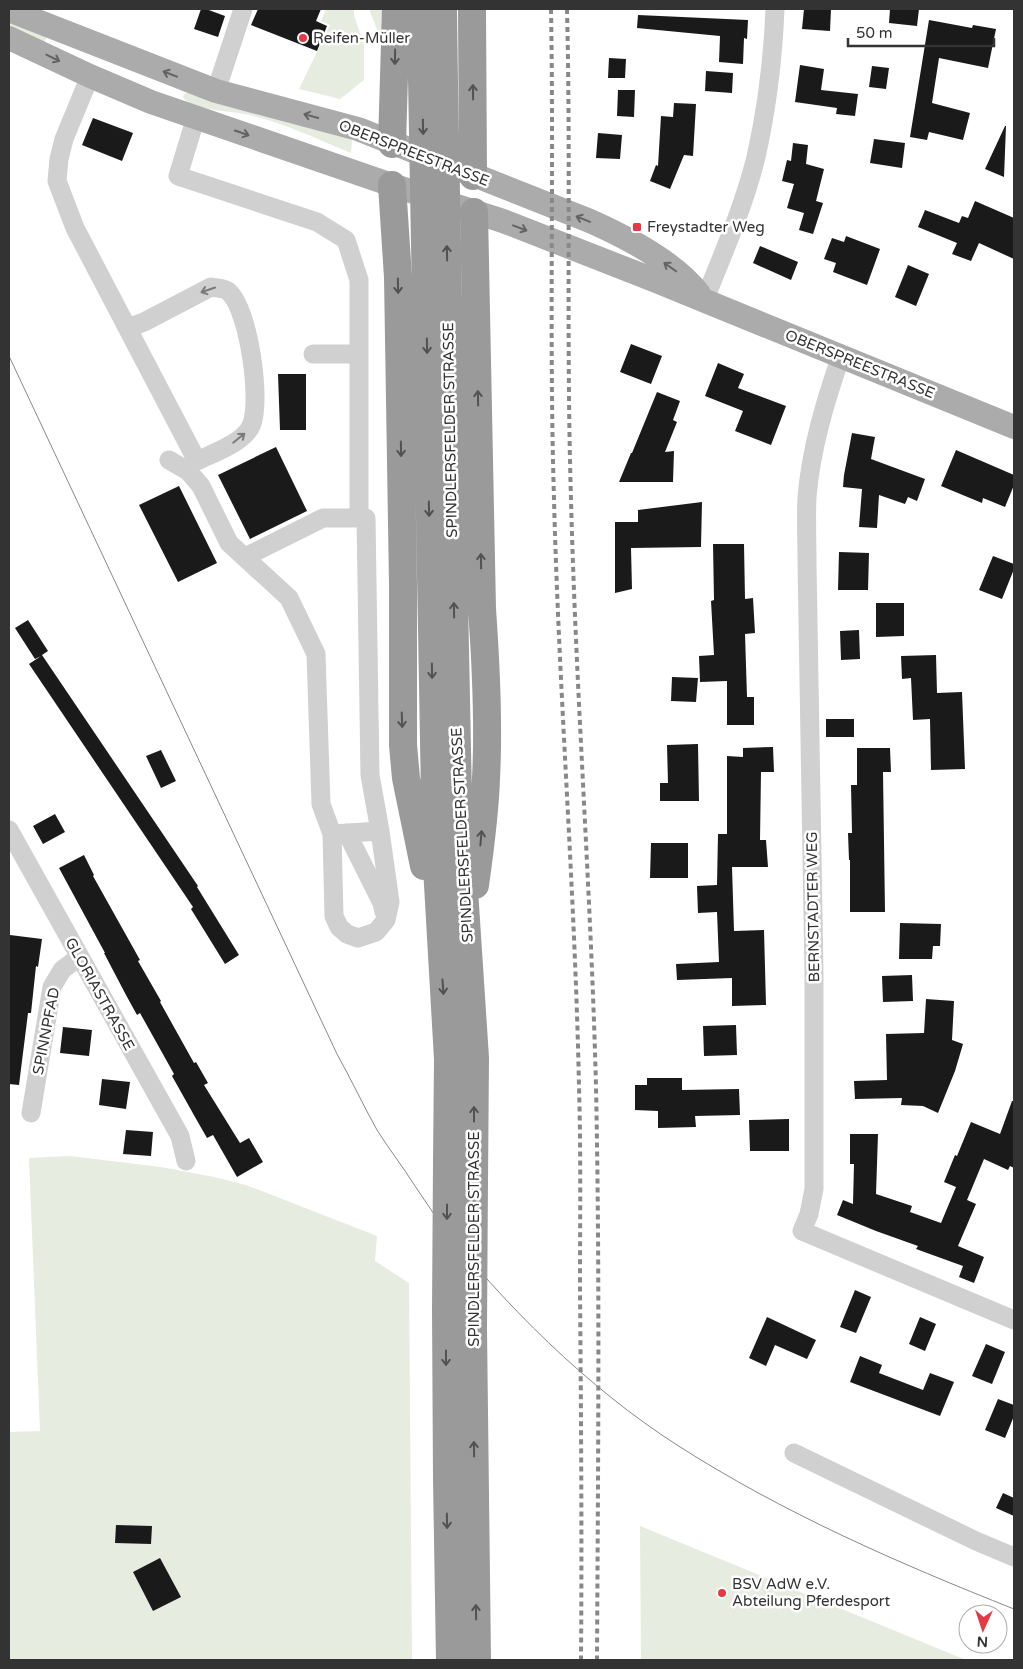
<svg xmlns="http://www.w3.org/2000/svg" width="1023" height="1669" font-family="'Varela Round',sans-serif">
  <rect width="100%" height="100%" fill="#fff"/>
  <path fill="#e6ecdf" d="M326,9H354V15L364,45V80L340,99L299,89L330,25L321,21Z
    M370,9H384V46L370,12Z
    M9,21L47,36L44,44L9,27Z
    M189,92L342,135L352,140L351,153C314,138 277,119 238,113C225,111 189,109 183,97L184,94Z
    M70,1156L161,1167L214,1177L246,1185L377,1236L375,1261L409,1283L412,1660H9V1432L40,1431L29,1158Z
    M640,1526L966,1660H641Z"/>
  <path fill="#1a1a1a" d="M201,9H206L225,16L218,37L194,29Z
    M258,9H321L316,21L327,26L317,51L251,25Z
    M804,9H831L830,31L802,29Z
    M890,9H919L917,26L889,23Z
    M638,15L748,20L747,39L744,38L743,64L719,62L720,36L637,28Z
    M929,20L972,28L973,25L996,29L988,68L939,58L932,103L970,113L963,140L929,132L927,140L910,137Z
    M609,58L626,59L625,78H608Z
    M800,65L824,69L821,90L858,94L855,116L836,114L837,108L795,102Z
    M872,66L889,68L886,89L869,87Z
    M706,71L733,73L732,93L705,91Z
    M618,90H635L634,117L617,116Z
    M674,103L696,104L693,156L684,155L670,189L650,181L656,165L658,166L661,116L673,117Z
    M93,118L133,133L122,161L82,145Z
    M1005,126H1006L1004,177L985,169Z
    M598,133L622,135L620,159L596,158Z
    M874,139L905,143L902,168L870,163Z
    M793,143L808,145L806,164L824,169L816,201L823,203L813,234L799,230L804,213L787,208L794,184L782,181L787,160L791,161Z
    M975,201L1014,218V259L979,243L971,261L952,254L957,243L918,227L925,210L959,223L962,216L968,218Z
    M846,236L880,249L867,285L833,272L836,263L824,259L832,238L844,242Z
    M760,246L798,262L791,280L753,263Z
    M908,265L929,274L916,306L895,297Z
    M631,344L662,356L651,384L620,372Z
    M718,363L744,374L738,388L786,406L771,445L735,431L743,411L705,396Z
    M278,374H306V430H280Z
    M657,392L680,401L673,420L677,422L665,452L674,451L673,482H619L631,453H632Z
    M852,433L875,437L871,459L925,479L917,501L908,497L905,504L879,495L877,528L859,527L862,489L843,487L844,475Z
    M276,447L307,511L250,539L218,475Z
    M956,450L1014,475V485L1005,507L983,498L982,503L941,486Z
    M179,486L217,563L178,582L139,505Z
    M702,502L701,547L631,548L632,589L615,593V522H638V510Z
    M713,544H744L745,599L753,598L755,633L745,634L747,697H754V725H727V681L700,682L699,656L714,655L711,601L714,600Z
    M839,552L869,553L868,590H838Z
    M993,556L1014,564V569L1002,599L979,590Z
    M876,603H904V636L876,637Z
    M28,620L48,651L42,655L198,886L197,887L239,955L225,964L191,909L193,907L29,664L41,656L35,659L15,628Z
    M859,630L860,659L841,660L840,631Z
    M936,655L937,693L962,692L965,769L931,770L930,719L913,720L911,678L902,679L901,656Z
    M672,677L698,678L696,702L671,701Z
    M826,719H854V737H826Z
    M698,744L699,801H660V783H668L667,745Z
    M773,747L774,772H761L760,840H766L768,867H732L734,931L764,930L766,1005L732,1006V978L677,980L676,964L719,962L717,912L698,913L697,886L717,885L718,834H727V756L743,757V748Z
    M857,748H890L891,772H883L885,912H850V860H849L848,833H852L851,785H857Z
    M161,750L176,781L161,788L146,756Z
    M55,814L65,832L43,844L33,826Z
    M651,843H688V878H650Z
    M84,855L94,875L93,876L140,960L138,961L161,1001L160,1002L194,1063L196,1062L208,1083L204,1085L240,1143L249,1138L263,1162L237,1177L213,1135L207,1138L195,1117L172,1076L174,1074L140,1013L137,1015L126,995L104,953H105L59,868Z
    M900,923L941,924L940,946H933L932,959H899Z
    M10,935L42,939L38,967L36,966L31,1013H28L19,1085L9,1084Z
    M912,975L913,1001L883,1002L882,976Z
    M926,999L954,1001L952,1040L963,1044L955,1071L938,1113L923,1106L901,1105L902,1098L855,1099L854,1081L887,1080L886,1034L924,1033Z
    M736,1025L737,1055L704,1056L703,1026Z
    M63,1027L92,1030L89,1056L60,1053Z
    M647,1078H682V1090L739,1089L740,1115L695,1116L696,1127L658,1128V1111L635,1110V1085H647Z
    M102,1079L130,1082L126,1109L99,1105Z
    M1012,1101H1014V1168L1010,1166L1008,1170L984,1159L967,1200L976,1204L958,1246L984,1257L974,1283L959,1277L963,1266L916,1249L918,1246L876,1231L837,1215L843,1200L853,1204L854,1164H850V1134H878L876,1194L912,1206L910,1212L941,1223L956,1187L944,1182L955,1155L957,1156L971,1122L1000,1134Z
    M789,1119V1151H750L749,1120Z
    M126,1130L153,1132L151,1156L123,1154Z
    M855,1290L871,1297L856,1333L840,1327Z
    M767,1317L816,1340L807,1359L775,1345L766,1366L749,1358Z
    M920,1317L936,1324L925,1351L909,1344Z
    M986,1344L1005,1352L992,1384L972,1376Z
    M860,1356L882,1365L879,1373L923,1390L930,1373L954,1382L940,1416L850,1382Z
    M998,1399L1014,1405V1416L1005,1438L985,1430Z
    M1003,1493L1014,1498V1516L996,1508Z
    M116,1525L152,1526L151,1544L115,1543Z
    M160,1558L181,1597L153,1611L133,1572Z"/>
  <g fill="none" stroke-linecap="round" stroke-linejoin="round">
    <path stroke="#d0d0d0" stroke-width="19" d="M90,76L64,139L59,159L57,181L75,228L197,461C213,453 243,443 251,426C262,403 249,310 229,292C225,288 217,288 211,287L144,322L128,328
      M216,91L243,9
      M196,117L178,176L317,222L346,240L359,280V518
      M704,301C723,254 744,206 756,157C767,108 773,58 775,9
      M313,354H359
      M841,356C825,402 811,449 807,497C806,519 807,541 807,562L814,974V1189L809,1214L802,1231L1014,1320
      M169,460L188,471L201,486L229,543L289,598L316,654L321,804L332,834L380,831L390,902L386,920L376,932L358,938L347,934L339,927L334,916L332,834
      M245,557L323,518H366L370,775L380,831
      M9,830L180,1136L186,1161
      M347,833L382,903L384,912
      M31,1113L52,987L62,970L79,957
      M794,1453L976,1541L1014,1557"/>
    <path stroke="#ababab" stroke-width="24" d="M9,10L216,91L358,129L590,221C626,237 675,262 699,294
      M9,38L90,76L151,102L392,185L503,221L654,280L1014,427"/>
    <path stroke="#9a9a9a" stroke-width="28" d="M421,9L422,78
      M443,9L444,83
      M472,9L473,176
      M392,144L396,9
      M392,185L398,277L403,584V745L406,778L424,866
      M474,212L482,609C486,665 489,722 486,778C485,814 480,849 475,885
      M426,298L436,850L448,1059L447,1163
      M448,301L458,798L475,1058L474,1181
      M446,1309L447,1478L450,1660
      M473,1329L477,1660"/>
    <path stroke="#888" stroke-width="1" d="M9,356L337,1054C351,1079 363,1105 377,1130C389,1149 403,1167 415,1186C423,1197 430,1209 438,1220C503,1304 588,1388 677,1445C783,1513 898,1563 1014,1609"/>
    <path stroke="#888" stroke-width="4" stroke-dasharray="5 4" stroke-linecap="butt" d="M551,9C554,172 549,335 554,499C559,695 575,891 579,1087C581,1154 580,1220 580,1287C581,1411 582,1536 581,1660
      M567,9C571,172 566,335 571,499C576,695 591,891 596,1087C600,1278 598,1469 597,1660"/>
    <path stroke="#9a9a9a" stroke-width="28" d="M422,78L426,298
      M444,83L448,301
      M446,1309L447,1163
      M473,1329L474,1181"/>
  </g>
  <defs><path id="oneway-shaft" d="M-6 0H5M1.5-3L5.5 0L1.5 3" fill="none" stroke-width="1.6" stroke-linecap="round" stroke-linejoin="round" transform="scale(1.25)"/></defs>
  <g stroke="#525252">
    <use href="#oneway-shaft" transform="translate(395 57) rotate(91)"/>
    <use href="#oneway-shaft" transform="translate(473 92) rotate(-91)"/>
    <use href="#oneway-shaft" transform="translate(423 127) rotate(89)"/>
    <use href="#oneway-shaft" transform="translate(447 253) rotate(-91)"/>
    <use href="#oneway-shaft" transform="translate(398 286) rotate(89)"/>
    <use href="#oneway-shaft" transform="translate(427 346) rotate(89)"/>
    <use href="#oneway-shaft" transform="translate(478 398) rotate(-91)"/>
    <use href="#oneway-shaft" transform="translate(401 449) rotate(89)"/>
    <use href="#oneway-shaft" transform="translate(429 509) rotate(89)"/>
    <use href="#oneway-shaft" transform="translate(481 561) rotate(-91)"/>
    <use href="#oneway-shaft" transform="translate(454 610) rotate(-91)"/>
    <use href="#oneway-shaft" transform="translate(432 671) rotate(89)"/>
    <use href="#oneway-shaft" transform="translate(402 720) rotate(88)"/>
    <use href="#oneway-shaft" transform="translate(481 838) rotate(-85)"/>
    <use href="#oneway-shaft" transform="translate(443 987) rotate(86)"/>
    <use href="#oneway-shaft" transform="translate(474 1114) rotate(-90)"/>
    <use href="#oneway-shaft" transform="translate(447 1212) rotate(90)"/>
    <use href="#oneway-shaft" transform="translate(446 1358) rotate(90)"/>
    <use href="#oneway-shaft" transform="translate(474 1449) rotate(-91)"/>
    <use href="#oneway-shaft" transform="translate(447 1521) rotate(89)"/>
    <use href="#oneway-shaft" transform="translate(476 1612) rotate(-91)"/>
  </g>
  <g stroke="#636363">
    <use href="#oneway-shaft" transform="translate(53 58) rotate(26)"/>
    <use href="#oneway-shaft" transform="translate(170 74) rotate(-159)"/>
    <use href="#oneway-shaft" transform="translate(311 116) rotate(-165)"/>
    <use href="#oneway-shaft" transform="translate(242 133) rotate(19)"/>
    <use href="#oneway-shaft" transform="translate(583 219) rotate(-158)"/>
    <use href="#oneway-shaft" transform="translate(520 228) rotate(21)"/>
    <use href="#oneway-shaft" transform="translate(670 267) rotate(-145)"/>
  </g>
  <g stroke="#7a7a7a">
    <use href="#oneway-shaft" transform="translate(208 290) rotate(161)"/>
    <use href="#oneway-shaft" transform="translate(239 438) rotate(-39)"/>
  </g>
  <g fill="#e63946" stroke="#fff" stroke-width="2">
    <circle cx="303" cy="38" r="5"/>
    <rect x="632" y="222" width="10" height="10" rx="2.5"/>
    <circle cx="722" cy="1593" r="5"/>
  </g>
  <g text-anchor="middle" dominant-baseline="central" stroke-width="5" stroke-linejoin="round" paint-order="stroke">
    <g font-size="15" fill="#333" stroke="#fff" text-anchor="start">
      <text x="313" y="38">Reifen-Müller</text>
      <text x="647" y="227">Freystadter Weg</text>
      <text x="732" y="1584">BSV AdW e.V.<tspan x="732" dy="17">Abteilung Pferdesport</tspan></text>
    </g>
    <g font-size="15" fill="#333" stroke="#fff">
      <text transform="translate(414 153) rotate(21)">OBERSPREESTRASSE</text>
      <text transform="translate(860 364) rotate(22)">OBERSPREESTRASSE</text>
      <text transform="translate(450 430) rotate(-91)">SPINDLERSFELDER STRASSE</text>
      <text transform="translate(462 835) rotate(-93)">SPINDLERSFELDER STRASSE</text>
      <text transform="translate(813 907) rotate(-91)">BERNSTADTER WEG</text>
      <text transform="translate(100 994) rotate(61)">GLORIASTRASSE</text>
      <text transform="translate(46 1031) rotate(-79)">SPINNPFAD</text>
      <text transform="translate(474 1239) rotate(-90)">SPINDLERSFELDER STRASSE</text>
    </g>
  </g>
  <rect width="1023" height="1669" fill="none" stroke="#333333" stroke-width="20"/>
  <g transform="translate(983 1629) rotate(183)"><circle r="24" fill="#ffffff" stroke="#adadad"/>
  <path d="M0-4L9 19L0 12L-9 19Z" fill="#e63946"/>
  <text y="-8" font-size="14" font-weight="bold" text-anchor="middle" fill="#333333">N</text>
  </g>
  <path d="M848 38v8h146v-8" fill="none" stroke="#333333" stroke-width="2.5"/>
  <text x="856" y="38" font-size="15" fill="#333333" stroke="#ffffff" stroke-width="4" paint-order="stroke">50 m</text>
</svg>
